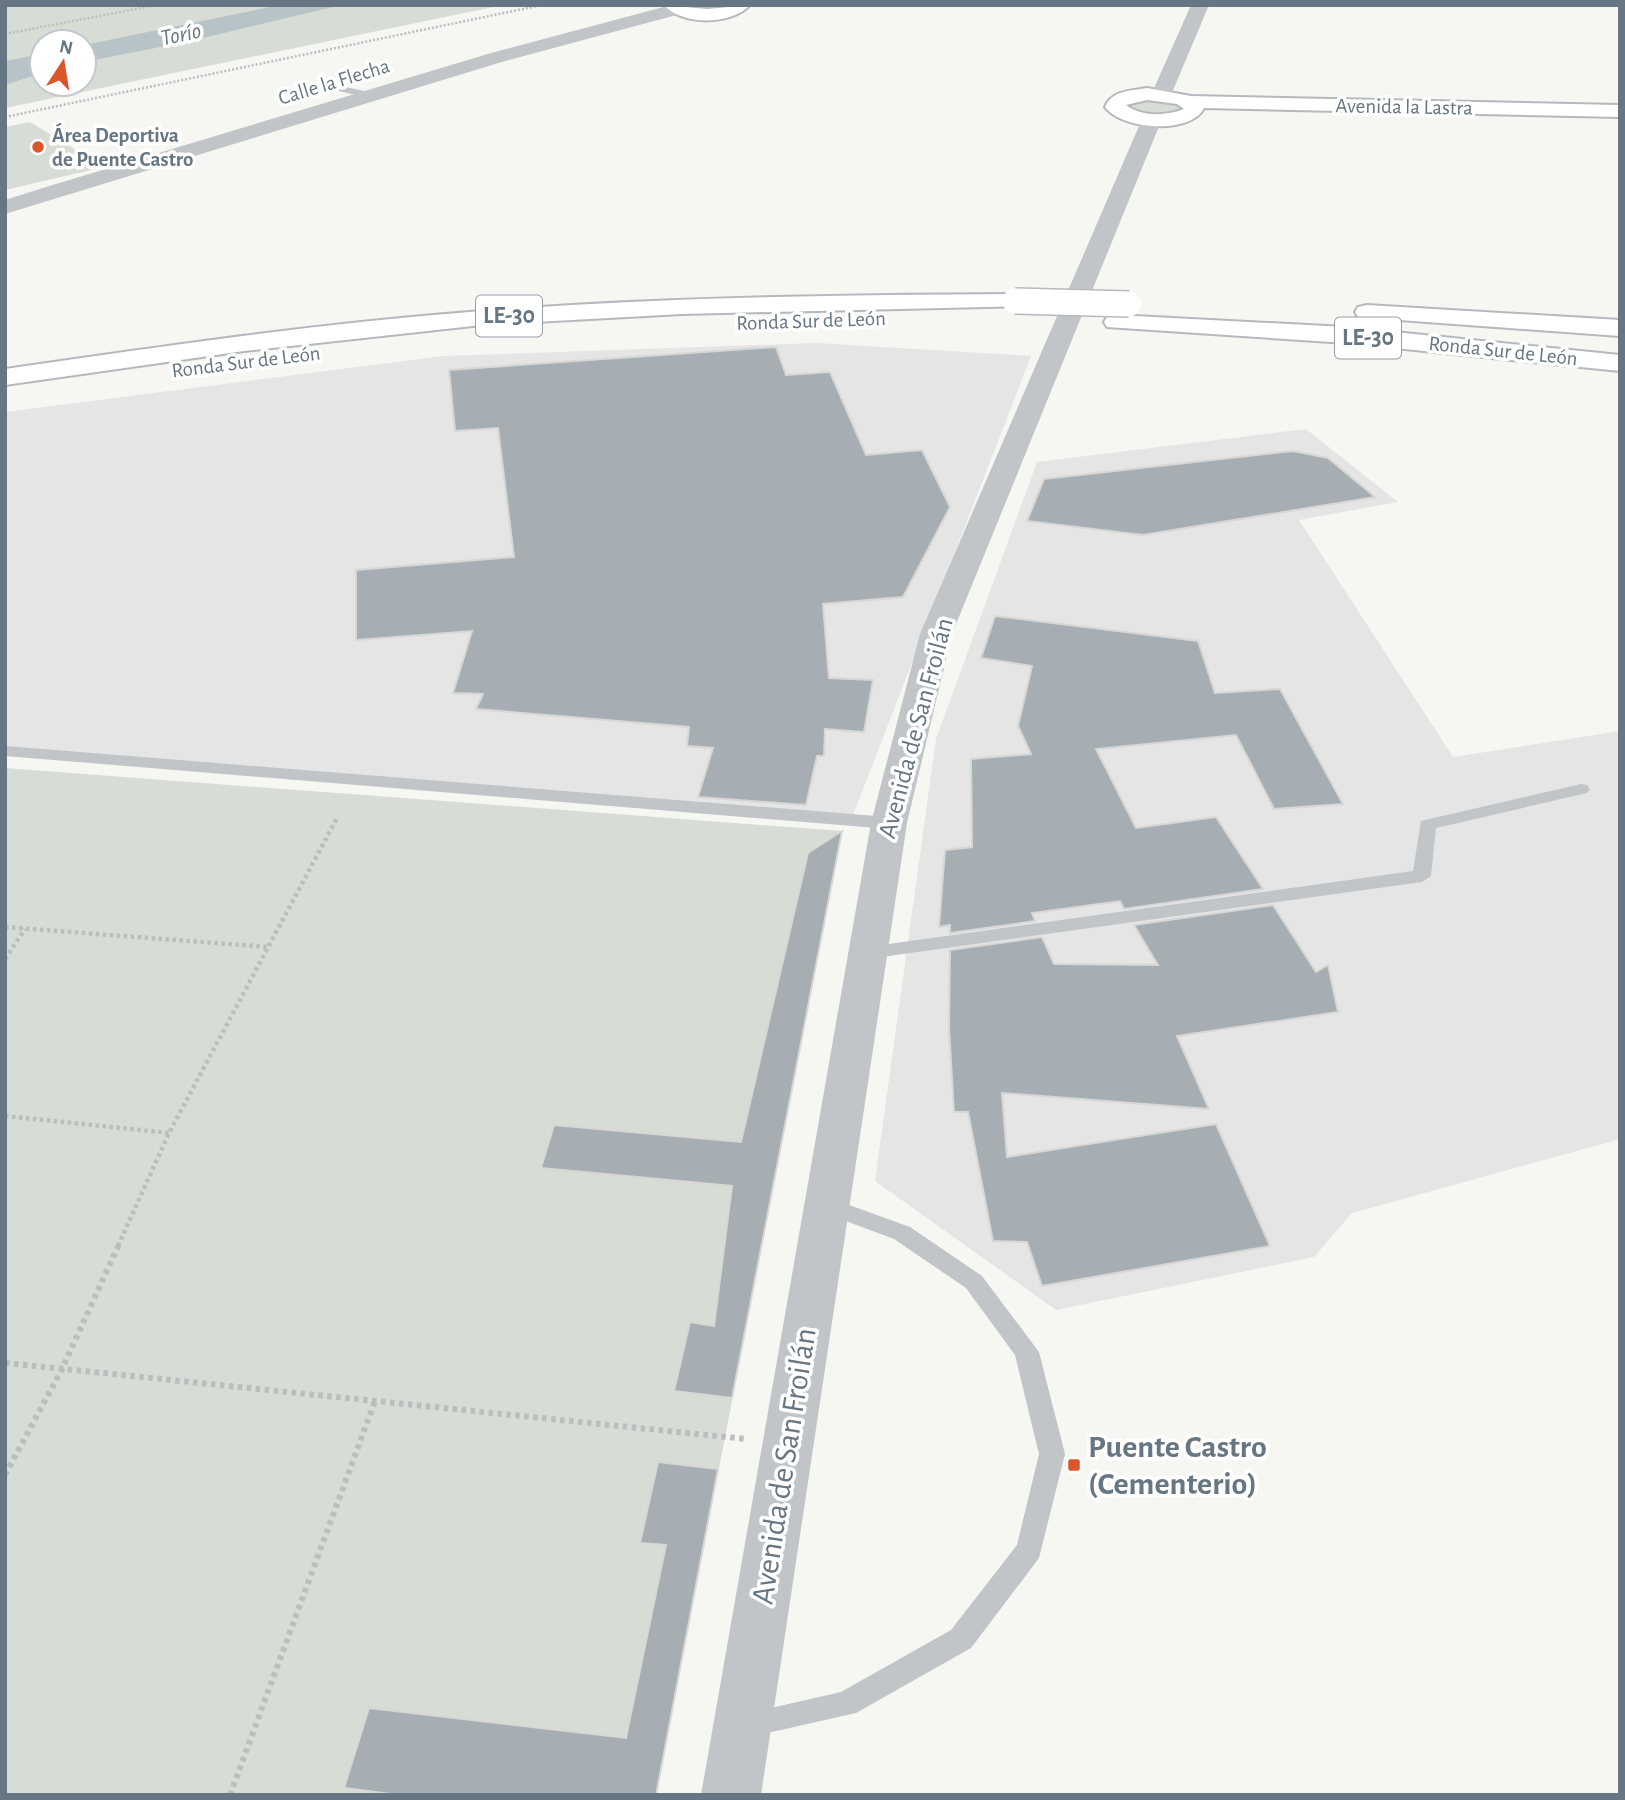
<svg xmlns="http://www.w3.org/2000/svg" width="1625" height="1800" font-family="'Alegreya Sans',sans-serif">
  <rect width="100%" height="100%" fill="#f6f6f3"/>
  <path fill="#e4e5e4" d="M816,343L1031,356L851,820L5,748V412L443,356Z
    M1306,429L1398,502L1299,520L1453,757L1620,731V1139L1352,1213L1314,1257L1056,1310L875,1181L936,739L1037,462Z"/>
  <path fill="#d7ddd4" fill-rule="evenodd" d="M5,5H503L5,108ZM42,42H84V84H42Z
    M1168,99L1185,108C1172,123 1142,114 1126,107L1129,101Z
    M30,122L104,167L5,190V127Z
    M5,768L842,831L656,1795H5Z"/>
  <path fill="#b8c3c7" d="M280,5H341L186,42L84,62V45Z
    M42,54V73L5,85V61Z"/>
  <path fill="#a6aeb3" stroke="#d7d7d5" stroke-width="2" d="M776,347L786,375L830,372L866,455L922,450L950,507L903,597L823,604L829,678L873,680L864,732L825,729L824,756H817L806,805L698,797L713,748L687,746L689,727L476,709L483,694L453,693L472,631L356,640V570L514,557L498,428L455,431L449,370Z
    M1293,451L1328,458L1375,497L1143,535L1027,521L1044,479Z
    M995,616L1198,641L1215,693L1280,689L1343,804L1274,809L1236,735L1096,749L1136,828L1216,817L1263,889L1124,909L1120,901L1032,913L1035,921L950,933V925L939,927L945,850L972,847L971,759L1031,754L1018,726L1032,666L981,658Z
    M842,831L732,1398L674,1391L690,1322L714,1326L732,1186L541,1168L554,1125L741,1142L808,853Z
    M1273,905L1316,972L1328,965L1338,1012L1177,1036L1209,1109L1002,1093L1007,1157L1216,1124L1270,1246L1042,1286L1027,1242L993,1241L968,1112H954L949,1028L950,950L1042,937L1054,964L1158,965L1134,925Z
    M658,1462L718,1469L656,1795H399L344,1788L369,1708L626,1738L666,1545L640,1543Z"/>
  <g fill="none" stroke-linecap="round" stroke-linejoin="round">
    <defs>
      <path id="secondary" d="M664,5L707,9L750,5C732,25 682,26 664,5Z
        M1147,88L1191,96L1620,105V117L1204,108C1191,135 1122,130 1105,107C1112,90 1131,91 1147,88ZM1147,100L1177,104L1184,109C1166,116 1142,117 1126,105Z"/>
      <path id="motorway" d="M1015,294L1024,296L1027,301L1024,306L682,314L482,325L244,351L5,385V369C164,346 322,323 482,311C659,297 837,295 1015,294Z
        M1367,305L1620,320V336L1358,317L1355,312L1358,307Z
        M1116,315L1346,327L1620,355V371L1346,343L1107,327L1104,322L1107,317Z"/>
    </defs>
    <use href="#secondary" stroke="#b4b9bc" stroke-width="4"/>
    <use href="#motorway" stroke="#b6b9bc" stroke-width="4"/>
    <path stroke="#bbbdbf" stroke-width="2.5" stroke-dasharray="2 2" stroke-linecap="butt" d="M5,34L157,5
      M5,117L542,5"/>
    <path stroke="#bbbdbf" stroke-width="4.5" stroke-dasharray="3.5 3.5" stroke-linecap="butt" d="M5,927L268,947
      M5,959L25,929
      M5,1116L169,1133
      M118,1246L169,1133L337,818"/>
    <path stroke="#bbbdbf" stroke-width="6" stroke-dasharray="4.5 4.5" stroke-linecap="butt" d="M5,1363L746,1439
      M5,1475L62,1369L119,1244
      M230,1795L375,1401"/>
    <path fill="#c1c5c8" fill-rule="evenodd" d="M337,85L373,93L375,95L370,98L334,90V86Z
      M5,746L889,817L898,823L889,829L5,756Z
      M1581,784L1587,785L1590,789L1587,793L1436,828L1431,876L1422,882L867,959L860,957L857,953L860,949L867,947L1413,871L1421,821Z
      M827,1197L910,1227L982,1276L1039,1352L1065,1454L1039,1558L971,1648L856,1713L746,1738L736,1734L732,1725L736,1716L841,1692L951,1630L1017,1545L1039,1454L1015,1355L966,1288L894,1239L819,1211L816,1205L819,1199Z"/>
    <path fill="#c1c5c8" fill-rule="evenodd" d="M671,5H684L687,9L684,13L505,61L5,214V200L46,187L491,53Z"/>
    <path fill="#c1c5c8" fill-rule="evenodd" d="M1191,5H1209L1171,95L1168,99H1154L1151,95Z
      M1152,113L1159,115L1162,119L952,634L907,823L761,1795H701L871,823L920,634L1142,119L1145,115Z"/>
    <use href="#secondary" fill="#fff" fill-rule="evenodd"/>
    <use href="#motorway" fill="#fff" fill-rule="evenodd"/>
    <defs>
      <path id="motorway-bridge" d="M1015,301L1129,304"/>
    </defs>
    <use href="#motorway-bridge" stroke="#b6b9bc" stroke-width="28" stroke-linecap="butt"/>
    <use href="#motorway-bridge" stroke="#fff" stroke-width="25"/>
  </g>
  <g fill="#db562d" stroke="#fff" stroke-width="2.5">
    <circle cx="38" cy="147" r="7"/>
    <rect x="1067" y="1458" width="14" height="14" rx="3.5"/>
  </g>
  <g text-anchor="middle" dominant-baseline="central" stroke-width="7" stroke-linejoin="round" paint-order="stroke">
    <g font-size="21" fill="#667682" stroke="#fff">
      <text transform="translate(334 82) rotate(-17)">Calle la Flecha</text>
      <text transform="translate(1404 107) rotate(1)">Avenida la Lastra</text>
      <text transform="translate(811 321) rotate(-2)">Ronda Sur de León</text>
      <text transform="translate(1503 351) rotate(6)">Ronda Sur de León</text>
      <text transform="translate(246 362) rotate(-7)">Ronda Sur de León</text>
    </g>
    <g font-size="21" font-weight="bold" fill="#667682" stroke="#fff" text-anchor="start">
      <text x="52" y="135">Área Deportiva<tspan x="52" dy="24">de Puente Castro</tspan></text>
    </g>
    <g font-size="23" font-style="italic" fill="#62777f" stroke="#fff">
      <text transform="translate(181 35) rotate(-12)">Torío</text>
    </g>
    <g fill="#fff" stroke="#949fa8" stroke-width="2">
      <rect x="476" y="295.5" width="66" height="41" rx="5"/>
      <rect x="1335" y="317.5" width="66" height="41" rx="5"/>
    </g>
    <g font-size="24" font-weight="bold" fill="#667682">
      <text x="509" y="316">LE-30</text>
      <text x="1368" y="338">LE-30</text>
    </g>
    <g font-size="26" fill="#667682" stroke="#fff">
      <text transform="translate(916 728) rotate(-75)">Avenida de San Froilán</text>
    </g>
    <g font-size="32" font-weight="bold" fill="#667682" stroke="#fff" text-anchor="start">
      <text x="1088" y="1447">Puente Castro<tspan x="1088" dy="37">(Cementerio)</tspan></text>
    </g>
    <g font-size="32" fill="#667682" stroke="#fff">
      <text transform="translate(784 1466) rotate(-81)">Avenida de San Froilán</text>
    </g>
  </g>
  <rect width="1625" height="1800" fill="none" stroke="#667682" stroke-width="14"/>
  <g transform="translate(63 63) rotate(12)"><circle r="33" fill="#ffffff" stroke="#c2c8cd" stroke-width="2"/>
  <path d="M0-5L12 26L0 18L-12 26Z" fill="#db562d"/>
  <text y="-10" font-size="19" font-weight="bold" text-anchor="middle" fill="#667682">N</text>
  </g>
</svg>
